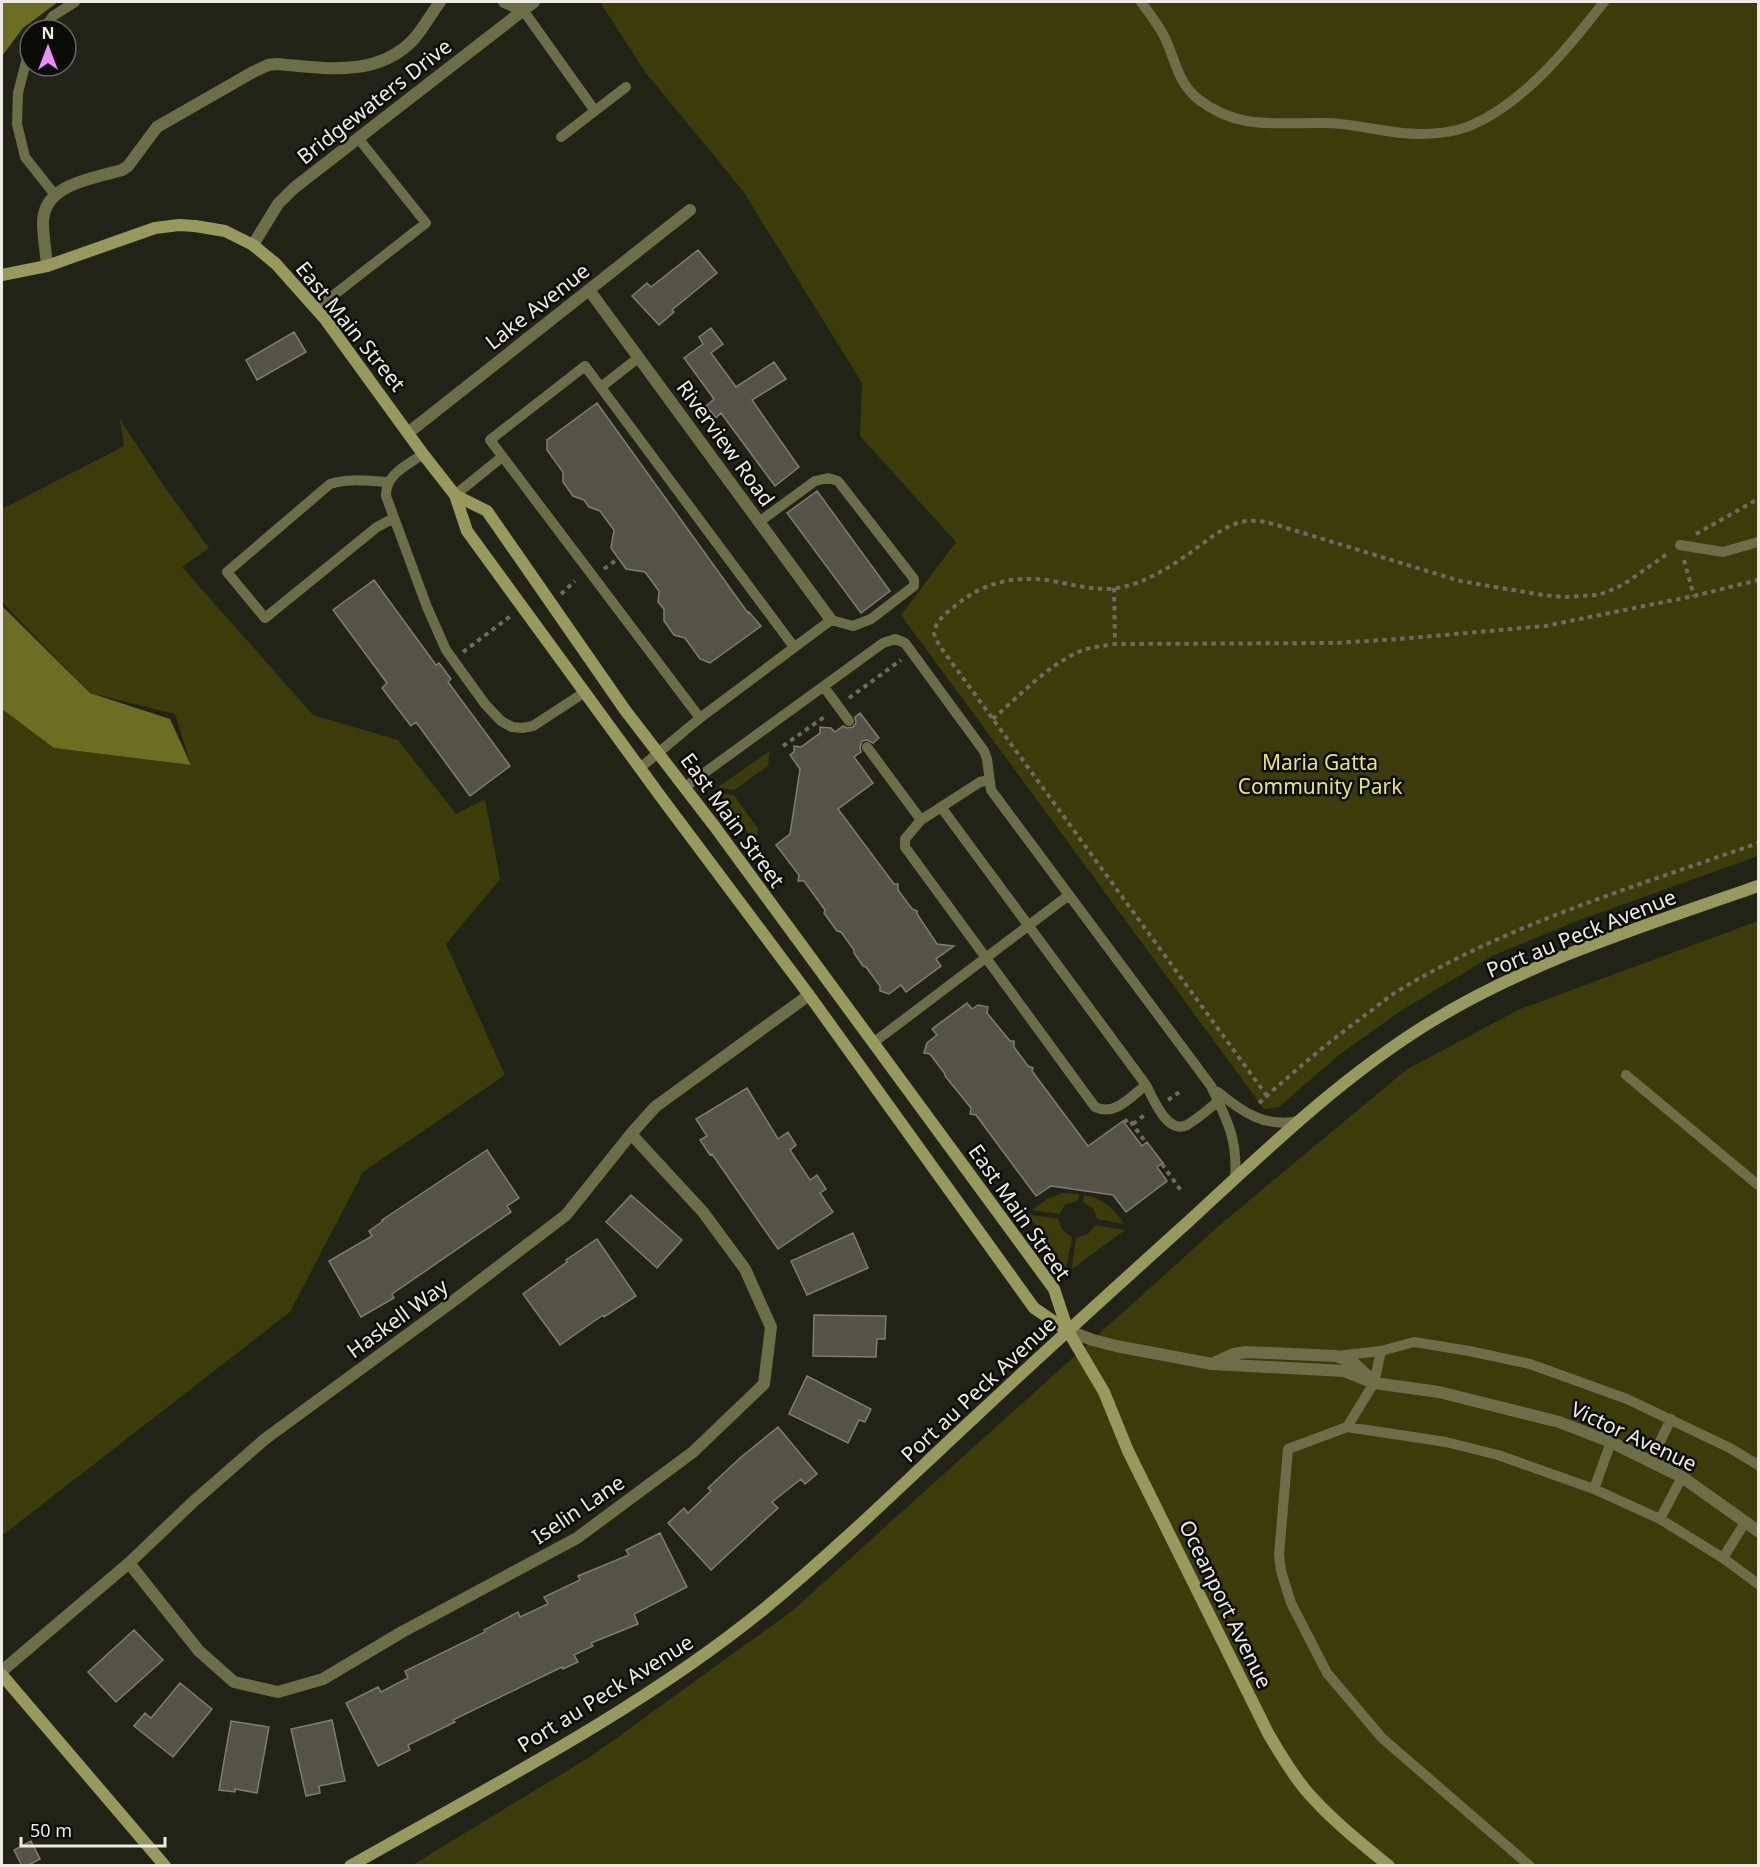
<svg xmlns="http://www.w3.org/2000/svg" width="1760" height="1867" font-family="'Noto Sans',sans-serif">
  <rect width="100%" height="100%" fill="#222317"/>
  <path fill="#3b3c0a" d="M600,2H1758V856L1577,921L1492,956L1402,1010L1339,1055L1279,1107L1264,1109L901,615L956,542L860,436L862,383L743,191L646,73Z
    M120,419L163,485L209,548L182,567L313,715L398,740L456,814L485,799L500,879L446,944L505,1075L363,1172L290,1312L4,1534L2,1532V709L54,748L191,765L175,714L90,693L2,602V509L124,446Z
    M770,751L768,766L734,790L718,787Z
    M719,793L734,795L758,829L756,844Z
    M1758,921V1865L411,1866L593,1755L792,1611L1222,1223L1406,1070L1518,1010Z
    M1062,1193L1079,1194L1078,1201L1066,1204L1059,1214L1032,1210L1047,1199Z
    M1084,1195C1104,1199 1113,1208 1124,1224L1097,1219L1093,1208L1083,1202Z
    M1027,1214L1058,1219L1062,1230L1072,1237L1066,1268Z
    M1095,1225L1125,1230L1072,1269L1076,1238L1088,1234Z"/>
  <path fill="#6c6e21" d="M2,2H58L23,28L2,56Z
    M2,606L90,693L170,719L191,765L54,748L2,709Z"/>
  <path fill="#535447" stroke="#7d7e70" stroke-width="1.5" d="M698,250L717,273L672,310L674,312L659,325L632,296L647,283L651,287Z
    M711,328L723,344L711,353L736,387L774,362L786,379L752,400L799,467L775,486L721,413L716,418L706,406L714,399L684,358L703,344L699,337Z
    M294,332L306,352L257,380L246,360Z
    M597,403L748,613L749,612L761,626L710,663L700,659L685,638L674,635L664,621V609L658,602L659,591L645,572L626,569L611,548L614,530L600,511L589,507L584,500L573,496L563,482V472L547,450V440Z
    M817,491L890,591L861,613L787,513Z
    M374,580L436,665L439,663L451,679L448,682L510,766L470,796L416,722L411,726L382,688L387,683L333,610Z
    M860,713L879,738L873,743L867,740L862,741L860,747L861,752L854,757L873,783L838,809L894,884H898V890L912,909L917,911V914L937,944L954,946L936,959L941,966L906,992L901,985L889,994L880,991V986L866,967L863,966L854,953V950L841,932L837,931L824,913L825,910L804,881H798L799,875L776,845L790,834L800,769L790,755L794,752V746L801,747L820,733V727L831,728L835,732L843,726L847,728L853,727L856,723L855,717Z
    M967,1003L972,1009L978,1005L988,1007L987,1013L1010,1041H1014V1047L1028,1066L1033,1068L1032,1071L1088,1146L1123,1121L1142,1146L1147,1142L1163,1163L1157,1167L1167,1181L1126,1212L1113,1195L1051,1186L1036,1196L976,1115L970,1114L971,1108L945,1076V1074L930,1054L924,1053L927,1043L937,1035L932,1029Z
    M747,1088L778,1139L788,1132L796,1145L790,1150L810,1180L817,1175L826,1189L820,1193L833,1212L778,1249L712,1154L710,1155L700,1140L707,1136L696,1119Z
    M487,1150L519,1198L507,1206L511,1212L392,1294L394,1298L361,1317L329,1261L372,1236L369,1231L383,1221L382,1220Z
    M631,1195L682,1240L657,1268L606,1222Z
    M853,1233L868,1268L807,1295L791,1261Z
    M597,1239L636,1296L604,1317L603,1315L560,1345L523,1294L567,1262L566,1260Z
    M814,1315L886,1316L885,1339H877L876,1357L813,1356Z
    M807,1376L871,1409L865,1422L859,1420L848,1443L789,1414Z
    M778,1427L817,1474L805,1484L801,1479L772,1502L778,1508L711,1570L668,1523L684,1508L688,1513L711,1491L708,1488L740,1458Z
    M660,1533L687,1587L634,1614L638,1624L591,1643L593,1646L574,1655L578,1662L563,1669L562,1667L453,1720L455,1722L408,1745L410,1750L378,1766L346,1703L378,1687L381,1692L408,1678L405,1671L485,1632L484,1630L518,1612L520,1617L548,1604L544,1597L580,1580L578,1576L629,1555L626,1550Z
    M134,1630L163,1660L116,1702L88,1672Z
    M180,1683L212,1709L173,1757L134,1726L145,1713L151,1718Z
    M332,1720L345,1781L319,1786L320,1793L306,1796L291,1729Z
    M231,1721L269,1727L257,1793L235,1789V1792L219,1790Z
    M31,1841L40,1859L27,1866H22L14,1850Z"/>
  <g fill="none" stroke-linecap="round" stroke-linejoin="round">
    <path stroke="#6c6c62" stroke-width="4" stroke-dasharray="4.5 4.5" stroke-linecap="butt" d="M1696,534L1758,499
      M1684,560L1694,596
      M604,569L619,558
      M1114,588L1115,644
      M561,594L575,581
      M463,652L512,615
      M849,698L901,660
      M993,719C1019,696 1046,667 1078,652C1090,647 1102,646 1115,644L1336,643L1399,639L1545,626L1694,596L1758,580
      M783,746L827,715
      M1267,1096L939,645L934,634C935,621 946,613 955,606C987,579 1023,574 1063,583C1078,586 1092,589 1108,589C1140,587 1169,568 1194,550C1209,539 1223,527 1241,522C1254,519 1265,522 1277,525L1460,581L1543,595L1564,597L1598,595L1607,592L1624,584L1670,552
      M1168,1100L1181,1091
      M1259,1103C1292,1073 1325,1045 1360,1019C1371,1011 1382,1002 1393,994C1506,924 1635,887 1758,843
      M1124,1122L1129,1119L1146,1143
      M1133,1124L1147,1113
      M1162,1164L1182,1192"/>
    <path stroke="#6c6e48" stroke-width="10" d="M1141,2C1149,13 1157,23 1164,36C1175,58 1177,82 1198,99C1239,131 1277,122 1324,123C1356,123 1387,134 1419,134C1437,134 1456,132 1472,125C1526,101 1569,47 1604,2
      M523,10L595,111
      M43,30L53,16L75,2
      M30,46L18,93L17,124L25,157L55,195
      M561,137L626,87
      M316,309L426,223L358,138
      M601,387L638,358
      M423,454C408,465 385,474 386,496L427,607L446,650L485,704L501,721L512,727L522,728L533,726L585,692
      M387,482C368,481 348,478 330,484L227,572L265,618L377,527L394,518
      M455,495L502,457
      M1680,545L1723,552L1758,542
      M824,687L849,721
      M700,718L490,440L585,366L794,647
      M867,747L921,820
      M640,768L700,718L831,620L853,626L871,619L914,586V579L838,481L828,478L815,481L759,522
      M989,780L980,782L921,820L905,839V847L1095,1107C1115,1117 1131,1096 1146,1085
      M685,787L883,643L895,639L905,643L984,751L987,759L991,790L1211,1086C1227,1120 1238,1139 1235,1179
      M941,807L1146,1085C1153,1098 1167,1135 1187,1125C1199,1118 1211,1107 1222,1098
      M873,1043L1069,895
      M1626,1075L1758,1185
      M1218,1092C1242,1112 1265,1128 1298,1121
      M1337,1356L1381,1351
      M1347,1427L1446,1442L1498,1455L1594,1489L1660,1519L1723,1558L1758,1584
      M1650,1462L1671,1419
      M1594,1489L1611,1442
      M1660,1519L1682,1477
      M1723,1558L1746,1521
      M1530,1866L1382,1738L1327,1673L1291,1603L1281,1571L1279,1555L1288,1449L1347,1427L1374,1383L1381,1351L1414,1342L1469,1351L1530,1364L1627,1399L1730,1448L1758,1465"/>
    <path stroke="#6c6e48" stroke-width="12" d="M504,2L523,10
      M253,245L278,204L294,188L534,2
      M47,266C46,252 43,237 43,223C43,184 92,179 122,170L128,166L157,127L253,72L268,65L277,64C323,68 377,78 413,40C423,29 431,14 440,2
      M589,290L831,620
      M408,433L690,210
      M1068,1331L1093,1340L1116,1346L1212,1364L1344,1371L1374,1383L1439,1392L1559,1422L1611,1442L1682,1477L1758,1531
      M1216,1362L1234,1354L1246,1352L1336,1356L1354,1363L1372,1380
      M129,1563L199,1651L234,1682L278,1692L323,1679L402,1632L577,1538L693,1452L764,1384L771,1327L745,1269L703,1212L631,1134
      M2,1671L129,1563L193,1502L265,1439L456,1299L566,1215L631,1134L655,1107L809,995"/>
    <path stroke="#979a5c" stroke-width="12" d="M2,275L47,266L155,228L179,225L195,226L225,231L253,245L276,264L325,319L423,454L455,495L467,531L661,797L809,995L1034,1308L1068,1331
      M455,495L487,511L625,710L715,827L1054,1289L1068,1331L1104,1392L1128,1451L1268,1733C1280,1754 1293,1776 1309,1794C1333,1821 1361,1843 1389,1866
      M2,1675L165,1866
      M350,1866C489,1787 640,1710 764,1609C838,1548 906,1481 976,1416C1046,1350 1117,1286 1188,1222C1265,1151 1340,1078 1429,1023C1531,960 1647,925 1758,886"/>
  </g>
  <g text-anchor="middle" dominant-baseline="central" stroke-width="5" stroke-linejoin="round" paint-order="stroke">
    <g font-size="21" fill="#ecece5" stroke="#0b0c07">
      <text transform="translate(374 101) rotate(-38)">Bridgewaters Drive</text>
      <text transform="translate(537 306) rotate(-38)">Lake Avenue</text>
      <text transform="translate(351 326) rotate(51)">East Main Street</text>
      <text transform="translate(726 443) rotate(54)">Riverview Road</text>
      <text transform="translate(733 820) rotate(54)">East Main Street</text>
      <text transform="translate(1581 933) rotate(-22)">Port au Peck Avenue</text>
      <text transform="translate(1020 1212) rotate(55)">East Main Street</text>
      <text transform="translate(397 1318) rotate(-36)">Haskell Way</text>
      <text transform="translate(978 1389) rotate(-43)">Port au Peck Avenue</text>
      <text transform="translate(1634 1436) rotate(25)">Victor Avenue</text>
      <text transform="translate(578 1509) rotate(-34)">Iselin Lane</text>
      <text transform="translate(1226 1604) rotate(64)">Oceanport Avenue</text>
      <text transform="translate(605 1693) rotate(-32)">Port au Peck Avenue</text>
    </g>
    <g font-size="21" fill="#e5e967" stroke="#0b0c07">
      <text x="1320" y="762">Maria Gatta<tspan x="1320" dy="24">Community Park</tspan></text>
    </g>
  </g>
  <rect width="1760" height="1867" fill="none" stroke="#ecece5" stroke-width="6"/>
  <g transform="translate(48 48)"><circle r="28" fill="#0b0c07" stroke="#656660" stroke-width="1.5"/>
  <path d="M0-4.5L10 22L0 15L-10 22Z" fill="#ea8dfc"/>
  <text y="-9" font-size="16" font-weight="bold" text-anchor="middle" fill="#ecece5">N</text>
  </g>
  <path d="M21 1837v9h144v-9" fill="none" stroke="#ecece5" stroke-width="3"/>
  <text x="30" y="1837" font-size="18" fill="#ecece5" stroke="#0b0c07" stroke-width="4.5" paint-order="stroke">50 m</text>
</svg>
